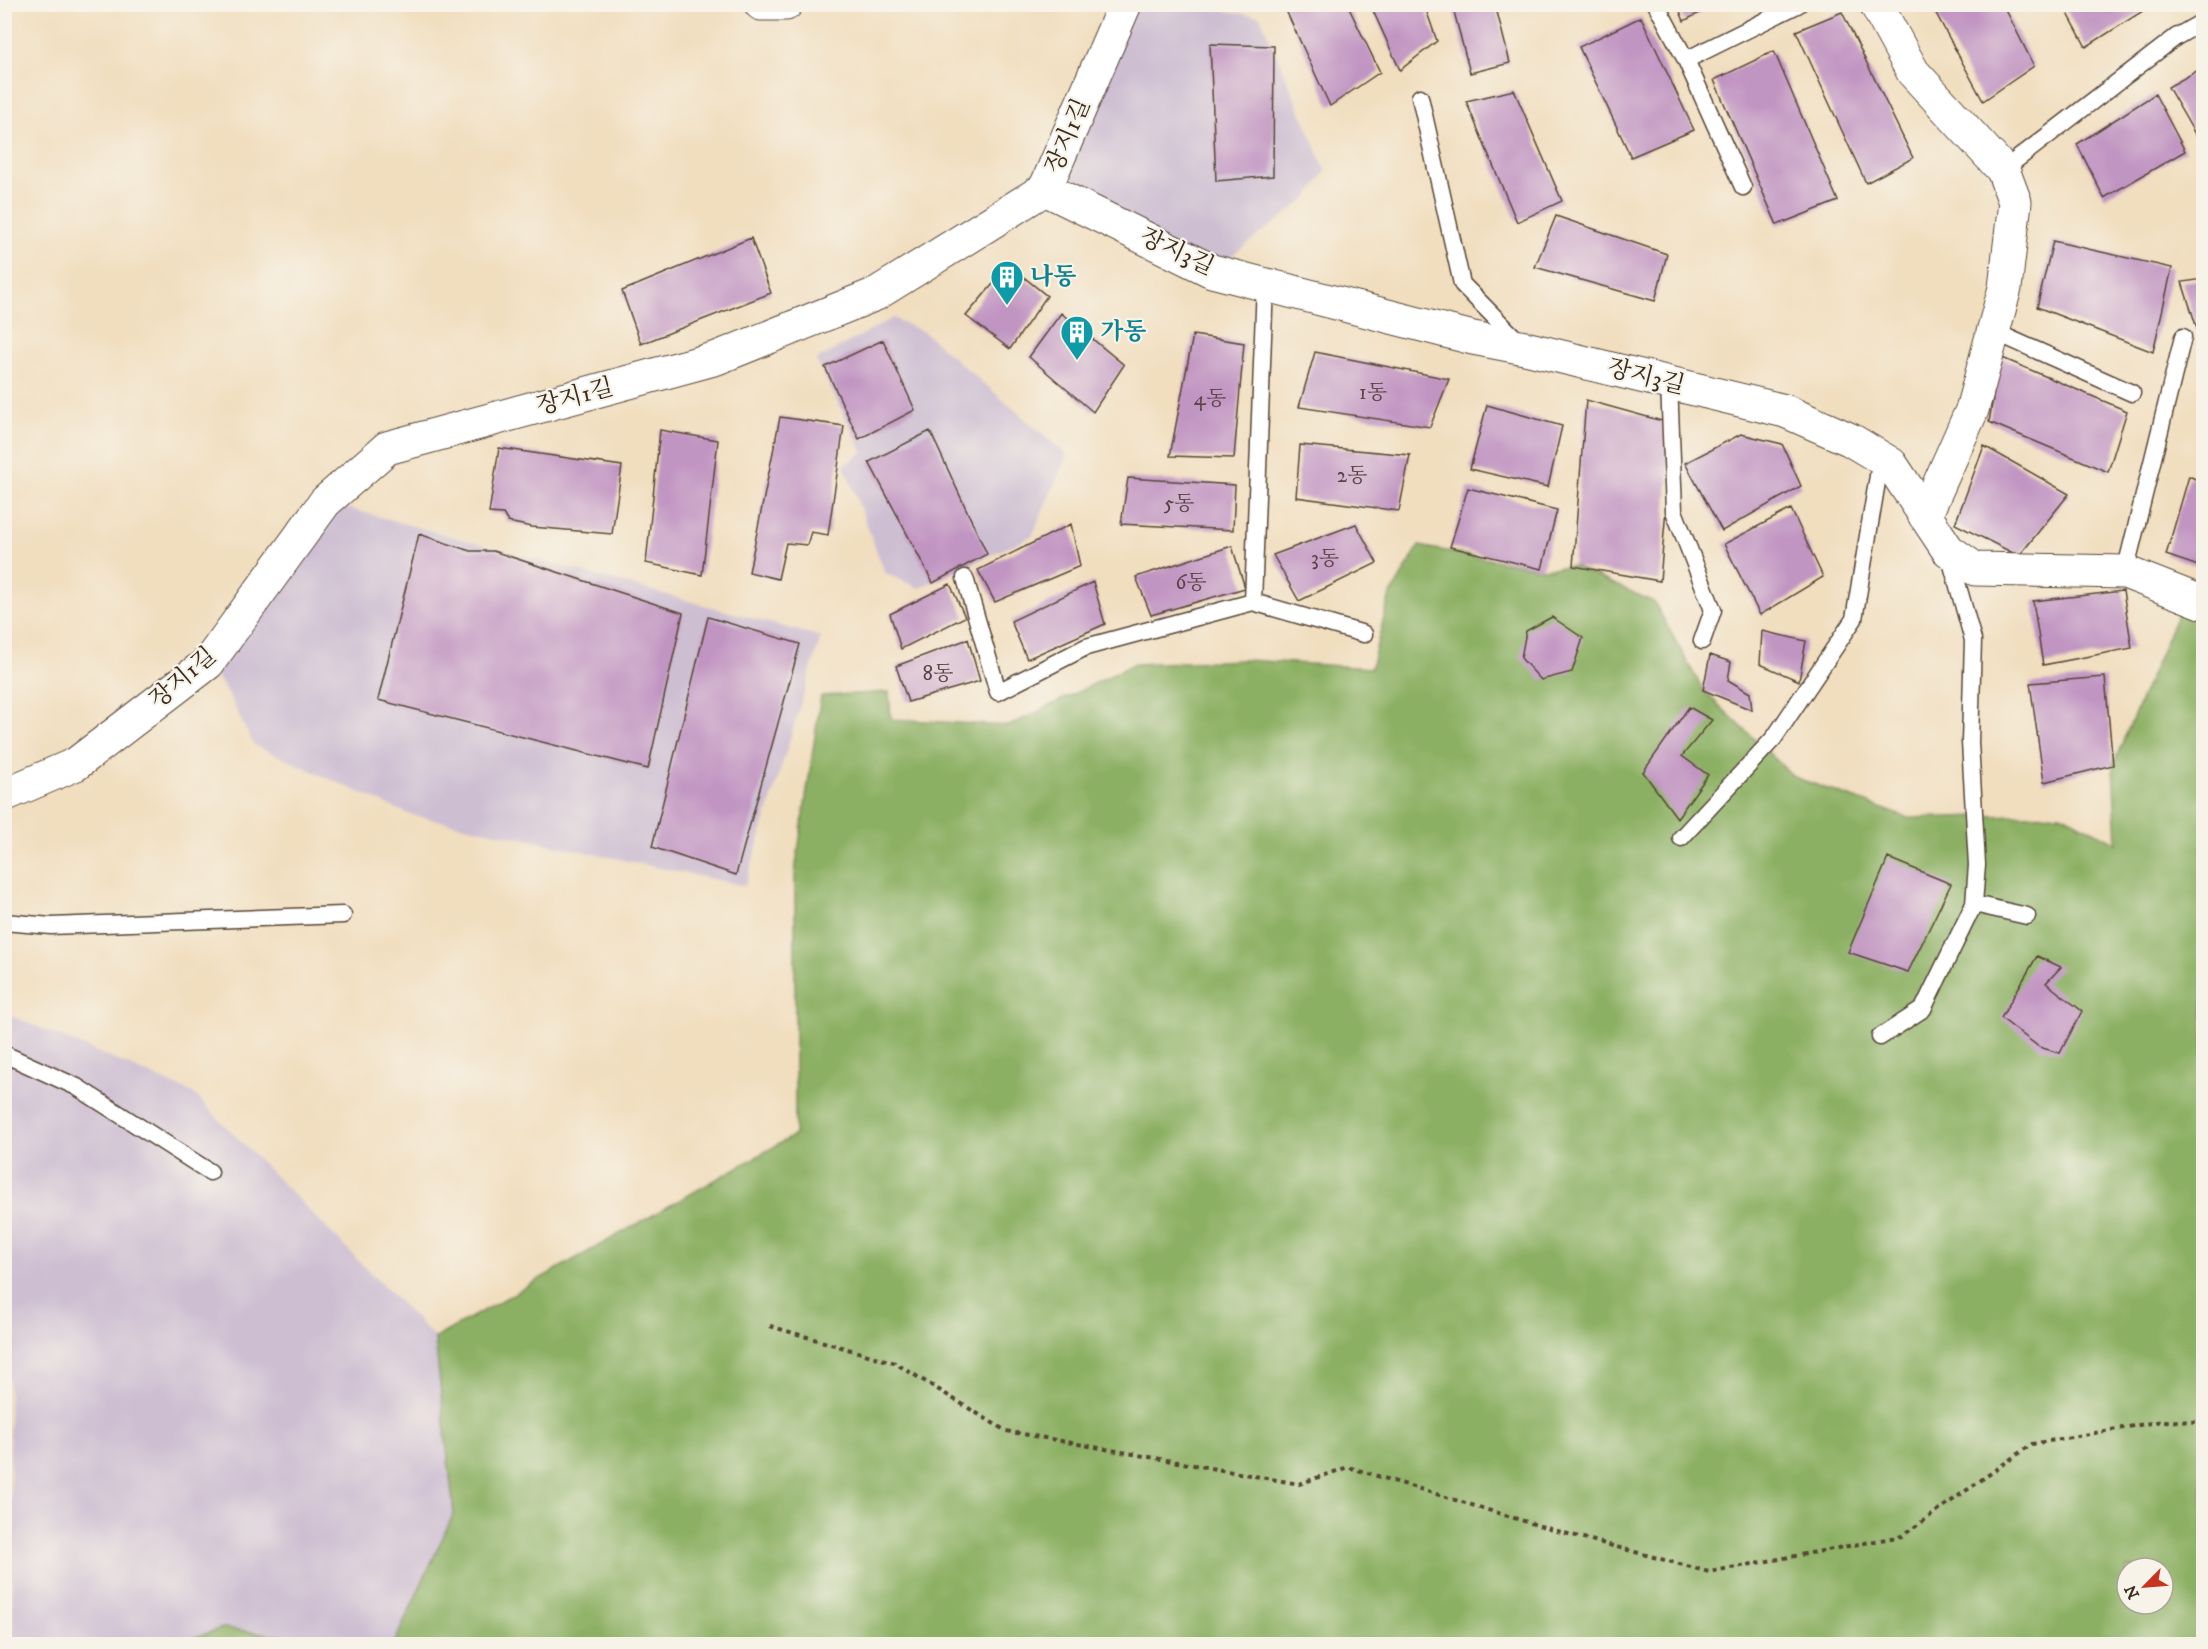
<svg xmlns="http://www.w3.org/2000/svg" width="2208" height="1649" font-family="'IM FELL DW Pica','Noto Serif KR',serif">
  <rect width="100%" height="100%" fill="#f7f3e8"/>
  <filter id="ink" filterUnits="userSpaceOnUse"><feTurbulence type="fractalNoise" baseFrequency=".0167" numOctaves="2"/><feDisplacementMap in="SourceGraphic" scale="12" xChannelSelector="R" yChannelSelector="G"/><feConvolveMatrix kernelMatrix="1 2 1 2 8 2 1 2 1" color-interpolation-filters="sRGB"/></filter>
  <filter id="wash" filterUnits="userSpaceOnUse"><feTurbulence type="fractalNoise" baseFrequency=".008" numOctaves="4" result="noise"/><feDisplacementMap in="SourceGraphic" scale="24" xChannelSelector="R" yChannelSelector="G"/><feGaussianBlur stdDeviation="1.35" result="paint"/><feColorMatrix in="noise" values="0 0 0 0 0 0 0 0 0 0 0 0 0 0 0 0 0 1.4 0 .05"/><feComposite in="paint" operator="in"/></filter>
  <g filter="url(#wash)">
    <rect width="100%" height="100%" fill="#f1debf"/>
    <path fill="#cdbed2" d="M1125,5H1182L1260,16L1326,171L1307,198L1212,271L1045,189Z
      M893,318L925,333L1067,455L1032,536L919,588L885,573L844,465L863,452L816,360Z
      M325,502L821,637L745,886L408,814L254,745L228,694L208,663Z
      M5,1013L193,1093L435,1338L454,1513L394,1644H341L223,1628L175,1644H13L8,1335L5,1337Z"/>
    <path fill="#8cb064" stroke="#646d41" stroke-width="1.5" fill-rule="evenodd" d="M1419,546L1542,569L1573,566L1654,602L1703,690L1794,777L1908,818L2061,814L2117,843L2113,765L2185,596L2203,604V1644H394L454,1513L435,1338L795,1135V872L821,696L889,692L891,719L1009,726L1134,664L1246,660L1371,668L1389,598ZM2127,1568H2163V1604H2127Z
      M223,1628L341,1644H175Z"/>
    <g id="blocks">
      <path fill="#c195c2" d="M1283,4H1347L1380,72L1330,106Z
        M1370,4H1424L1437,41L1400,70Z
        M1452,4H1495L1510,63L1470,73Z
        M1677,4H1717L1684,21Z
        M1931,4H2003L2034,66L1983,101Z
        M2063,4H2140L2143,11L2086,47Z
        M1842,12L1913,158L1866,183L1796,31Z
        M1641,17L1694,130L1631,157L1579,47Z
        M1210,44L1274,46L1273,176L1216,181Z
        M1774,51L1838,201L1777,225L1714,80Z
        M2204,67V138L2199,141L2168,87Z
        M1514,90L1562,201L1517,222L1466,101Z
        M2155,94L2185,151L2104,198L2077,144Z
        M1556,216L1667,254L1655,301L1535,267Z
        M751,238L771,293L641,344L622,291Z
        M2053,241L2172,268L2153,352L2037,307Z
        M1009,265L1047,296L1010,349L966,316Z
        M2204,279V347H2203L2182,282Z
        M1061,313L1124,365L1093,412L1029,357Z
        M1193,335L1244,343L1234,458L1170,456Z
        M883,340L915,410L859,439L825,367Z
        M1315,352L1449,379L1430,427L1299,407Z
        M2000,357L2127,411L2108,472L1989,422Z
        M1586,400L1673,424L1660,581L1573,566Z
        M1487,405L1562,426L1548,487L1470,469Z
        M780,417L844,426L828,535L811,532L807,545L786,543L778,579L749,572Z
        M660,430L718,440L702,575L646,563Z
        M930,431L987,554L933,583L869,462Z
        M1741,434L1782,444L1801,486L1722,531L1685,463Z
        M1300,445L1410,455L1399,511L1296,497Z
        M1984,446L2069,494L2019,556L1955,524Z
        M499,448L622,466L612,534L532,527L508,522L503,514L489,513Z
        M2189,476L2204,483V568L2166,555Z
        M1128,478L1235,485L1233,530L1121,524Z
        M1468,488L1557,510L1542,569L1450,547Z
        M1791,509L1823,577L1760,615L1724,544Z
        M1071,524L1080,566L995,602L978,570Z
        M1356,524L1377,563L1299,601L1273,555Z
        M419,534L470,551H493L683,613L648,769L378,700Z
        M1232,546L1245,588L1151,615L1136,577Z
        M1093,582L1105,624L1027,659L1011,621Z
        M950,584L965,617L901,649L890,614Z
        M2123,591L2132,648L2043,665L2033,601Z
        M708,617L800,644L736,875L652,847Z
        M1552,617L1583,638L1572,672L1541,680L1521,658L1526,631Z
        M1762,631L1806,641L1799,681L1760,664Z
        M968,639L980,681L908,702L896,666Z
        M1710,655L1731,662L1728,680L1750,693L1752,710L1703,690Z
        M2105,677L2113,765L2044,782L2030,683Z
        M1689,707L1712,720L1682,756L1708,775L1677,818L1643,772Z
        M1888,858L1951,884L1908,972L1848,952Z
        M2037,956L2061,967L2046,983L2082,1011L2060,1053L2039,1047L2001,1018Z"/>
    </g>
  </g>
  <g filter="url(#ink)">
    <use href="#blocks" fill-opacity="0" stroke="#564536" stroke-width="1.5"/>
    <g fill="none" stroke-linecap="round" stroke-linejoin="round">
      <defs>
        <path id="lane" d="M1656,4L1686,60L1799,4
          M1686,60L1743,187
          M1420,97L1462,284L1520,343
          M2003,170L2176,37L2204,21
          M1993,331L2132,393
          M1669,383L1674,511L1713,610L1702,641
          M2125,572L2183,337
          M965,578L998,692L1086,647L1253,602L1265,284
          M1253,602L1364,634
          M1681,838L1774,738L1854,619L1881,458
          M1974,904L2027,916
          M4,922L51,926L343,915
          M1880,1037L1923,1009L1974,904L1977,865L1970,742L1973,640L1949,554
          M4,1054L77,1087L210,1172"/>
        <path id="street" d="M1876,4L1913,72L2003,170L2015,202L2005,288L1972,410L1925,516
          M1045,189L1212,271L1473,338L1525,348L1785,411L1851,440L1891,464L1948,550L1975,569L2125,572L2204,603
          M4,795L76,764L208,663L325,502L387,448L717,358L876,294L1045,189L1125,4"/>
        <path id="secondary" d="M761,4H786"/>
      </defs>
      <use href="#lane" stroke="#564536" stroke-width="19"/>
      <use href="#street" stroke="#564536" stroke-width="35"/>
      <use href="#secondary" stroke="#564536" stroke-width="35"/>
      <path stroke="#564536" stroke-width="4" stroke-dasharray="4.5 4.5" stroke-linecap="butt" d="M770,1326L895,1363L1006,1431L1299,1484L1348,1467L1550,1529L1709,1572L1902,1536L2032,1444L2162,1421L2204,1422"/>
      <use href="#lane" stroke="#fff" stroke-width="16"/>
      <use href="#street" stroke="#fff" stroke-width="33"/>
      <use href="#secondary" stroke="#fff" stroke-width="33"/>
    </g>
  </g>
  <defs>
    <symbol id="building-pin" viewBox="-11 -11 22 30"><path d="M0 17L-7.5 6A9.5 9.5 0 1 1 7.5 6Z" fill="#0f9aa8" stroke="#f7f3e8"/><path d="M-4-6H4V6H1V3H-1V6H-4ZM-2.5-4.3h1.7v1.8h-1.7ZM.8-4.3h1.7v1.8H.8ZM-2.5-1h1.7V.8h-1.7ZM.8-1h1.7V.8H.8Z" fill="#fff"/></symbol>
  </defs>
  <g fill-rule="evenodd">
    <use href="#building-pin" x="988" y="258" width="38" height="52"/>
    <use href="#building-pin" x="1058" y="313" width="38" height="52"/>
  </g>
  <g text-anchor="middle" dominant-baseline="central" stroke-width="4.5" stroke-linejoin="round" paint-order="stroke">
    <g font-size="21" fill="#5c4547">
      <text x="1373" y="393">1동</text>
      <text x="1210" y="399">4동</text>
      <text x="1352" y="476">2동</text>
      <text x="1179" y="504">5동</text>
      <text x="1325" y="559">3동</text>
      <text x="1191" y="583">6동</text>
      <text x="938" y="674">8동</text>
    </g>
    <g font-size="24" fill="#3b2a1e" stroke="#f7f3e8">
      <text transform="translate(1068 136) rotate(-67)">장지1길</text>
      <text transform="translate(1177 252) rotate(25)">장지3길</text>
      <text transform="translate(1646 377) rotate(14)">장지3길</text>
      <text transform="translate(575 397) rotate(-15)">장지1길</text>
      <text transform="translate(183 678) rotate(-41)">장지1길</text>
    </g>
    <g font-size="24" font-weight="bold" fill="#0d838f" stroke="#f7f3e8" text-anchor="start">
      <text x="1030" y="277">나동</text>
      <text x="1100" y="332">가동</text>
    </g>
  </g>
  <rect width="2208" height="1649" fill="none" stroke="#f7f3e8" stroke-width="24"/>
  <g transform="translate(2145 1586) rotate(245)"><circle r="28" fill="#f7f3e8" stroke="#aca397" stroke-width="1.5"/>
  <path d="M0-4.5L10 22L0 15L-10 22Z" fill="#c8321e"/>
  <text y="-9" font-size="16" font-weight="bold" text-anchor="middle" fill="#3b2a1e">N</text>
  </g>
</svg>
